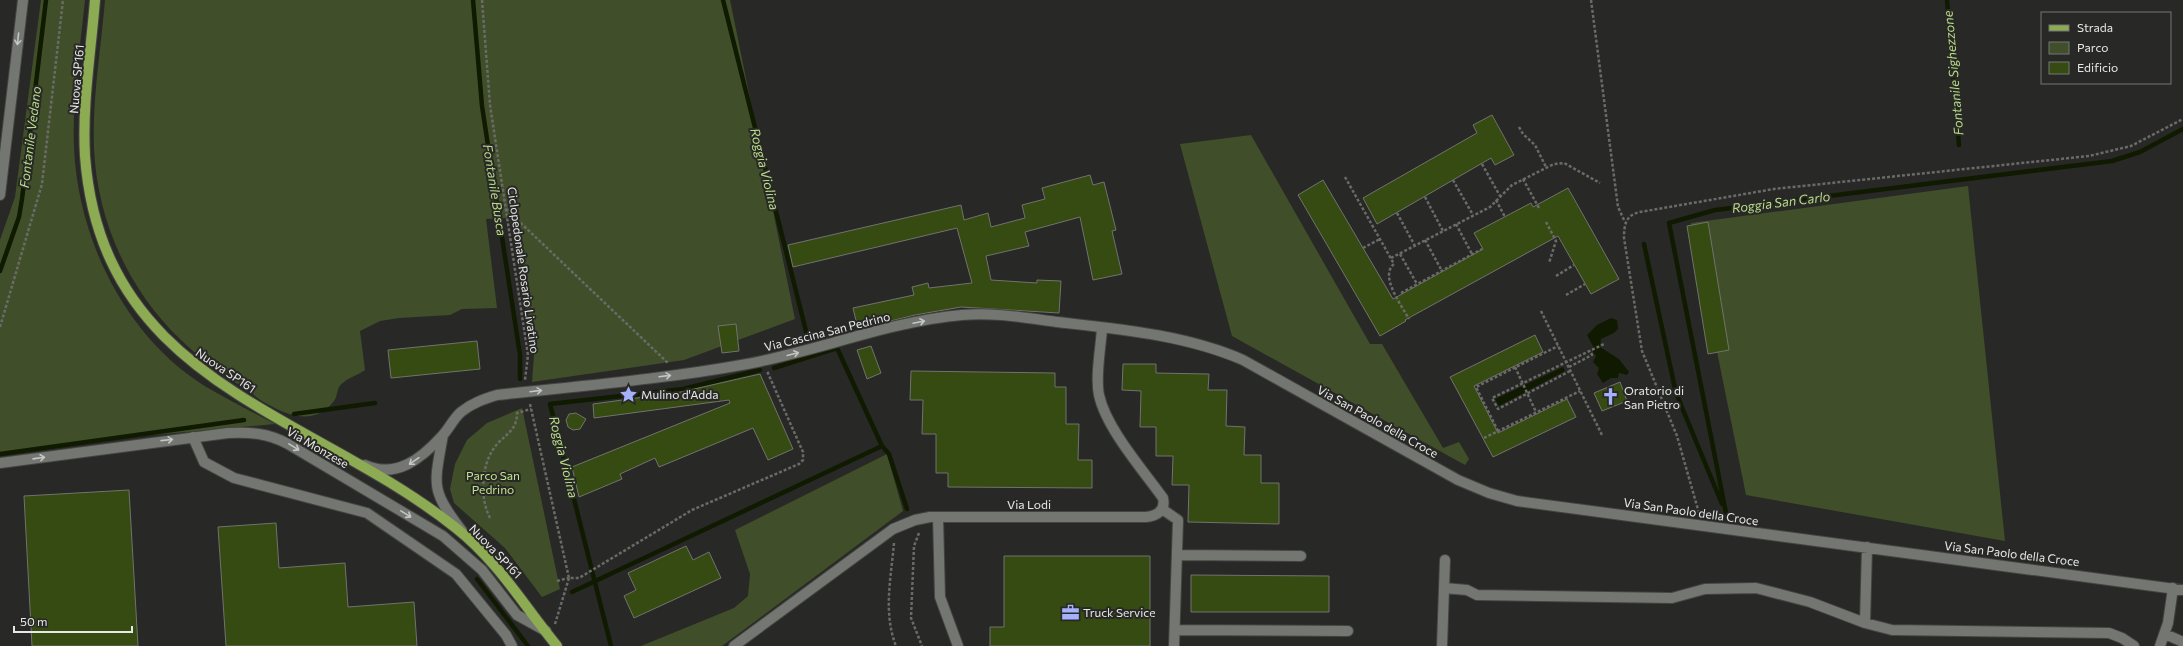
<svg xmlns="http://www.w3.org/2000/svg" width="2183" height="646" font-family="Commissioner,sans-serif">
  <rect width="100%" height="100%" fill="#282926"/>
  <path fill="#404f29" d="M41,0H85C80,49 72,99 74,148C78,239 125,335 203,385C226,399 251,411 275,424L131,437L0,455V240L15,197Z
    M105,0H730L795,319L684,360L532,382L534,355L510,218L486,219L497,308L462,309L450,315L399,318L380,321L360,331L365,370C357,376 345,378 339,387C337,391 337,397 334,401C318,423 293,418 273,407C264,402 254,398 249,388L247,390C224,375 200,359 180,339C128,289 97,220 94,148C92,99 101,49 105,0Z
    M1251,135L1370,344H1382L1443,448L1459,442L1469,459L1465,465L1232,336L1180,144Z
    M1968,186L2005,541L1746,495L1691,223Z
    M522,408L560,589L542,597L505,548L454,503L450,489L455,464L467,440L487,423Z
    M887,454L903,511L722,646H641L734,608L748,596L750,574L735,530Z"/>
  <path fill="#101a00" d="M1611,318L1617,320L1618,329L1614,333L1601,339L1600,347L1619,359L1629,372L1627,375L1619,373L1618,378H1611L1603,383L1597,374L1599,368L1593,362L1596,356L1593,352V346L1587,335L1597,325Z
    M1563,367L1565,371L1499,406L1495,399Z"/>
  <g fill="none" stroke-linecap="round" stroke-linejoin="round">
    <path stroke="#101a00" stroke-width="4.5" d="M473,0L482,106L520,355V379
      M723,0L808,339
      M1947,0L1959,145
      M1644,244L1676,393L1722,504
      M0,271L19,217L22,199L46,0
      M294,414L375,403
      M882,446L889,454L907,509
      M0,454L244,420
      M1726,513L1669,223L1715,210L2112,161L2140,152L2183,129
      M477,579L528,646
      M572,592L882,446L837,348L774,368
      M611,646L550,404L683,389L760,370"/>
  </g>
  <path fill="#364b11" stroke="#71726f" d="M1492,115L1514,155L1495,165L1491,158L1377,224L1363,198L1477,133L1473,125Z
    M1090,175L1093,185L1104,182L1116,230L1112,231L1122,274L1093,280L1080,217L1025,232L1029,246L986,256L991,280L1037,283V280L1061,281L1059,313L961,307L915,315L858,329L853,308L914,295L912,287L928,283L929,288L972,283L957,228L793,267L788,245L961,205L964,220L988,213L991,227L1025,218L1022,205L1045,199L1042,188Z
    M1323,180L1393,299L1483,249L1474,233L1531,203L1533,207L1568,188L1619,279L1591,294L1558,236L1405,320L1406,321L1380,336L1298,195Z
    M1708,222L1729,350L1708,354L1687,226Z
    M736,324L739,351L722,353L718,326Z
    M1535,335L1543,352L1474,386L1498,433L1567,399L1576,417L1493,457L1450,377Z
    M477,341L480,369L391,378L388,350Z
    M871,346L881,373L867,379L857,350Z
    M1123,364H1156V373L1209,374L1208,390H1227L1226,426L1245,427L1244,455H1261V483H1279V524L1188,522L1189,485H1172L1173,456H1156V427H1140L1141,391L1122,390Z
    M911,371L1055,373V387H1066V424H1079L1078,460H1092V488L948,487V473H936V434H922L923,400H910Z
    M760,374L793,449L768,460L753,428L659,467L655,458L620,474L622,479L579,497L572,467L730,403L729,400L594,418L593,404L681,392Z
    M1620,382L1627,401L1602,411L1594,393Z
    M576,413L586,419L580,429L573,430L568,427L566,420L569,414Z
    M129,490L138,646H32L24,496Z
    M276,523L279,568L345,563L348,607L414,602L417,646H226L218,527Z
    M686,546L693,560L709,552L721,578L634,618L624,596L636,590L628,573Z
    M1004,556H1150V646H990V627H1004Z
    M1191,575L1329,576V612H1191Z"/>
  <g fill="none" stroke-linecap="round" stroke-linejoin="round">
    <defs>
      <path id="minor" d="M0,195L23,0
        M443,435C434,486 430,489 462,531
        M193,437L204,462L234,478L367,513L456,574L506,635L512,646
        M0,463L228,433C250,432 268,433 288,444L443,536L482,570L517,615L546,631
        M365,465C396,479 421,459 442,436C449,429 453,419 461,412C472,403 484,399 497,395C580,386 665,379 747,364C818,351 891,321 962,315C994,312 1026,318 1057,322C1119,329 1186,335 1243,360L1458,480L1489,493L1517,501L2183,590
        M1162,509L1178,520L1174,646
        M938,517L940,597L958,646
        M1177,555L1301,556
        M1444,588L1467,590L1477,595L1672,598L1705,589L1756,588L1810,602L1865,623L1892,630L2109,633L2122,638L2134,646
        M1865,623L1867,547
        M1176,630L1348,631
        M2165,634L2183,642
        M734,646L893,529L915,520L930,517H1146C1156,516 1166,511 1163,498C1143,470 1106,428 1099,395C1095,376 1101,347 1102,328
        M1442,646L1445,560
        M2160,646L2168,623L2173,588"/>
      <path id="major" d="M95,0C91,51 82,104 85,156C102,384 309,411 456,528C498,561 524,606 557,646"/>
    </defs>
    <use href="#minor" stroke="#444543" stroke-width="12"/>
    <use href="#major" stroke="#444543" stroke-width="12"/>
    <path stroke="#6a6b68" stroke-width="2.5" stroke-dasharray="3 2" stroke-linecap="butt" d="M482,0L490,105L528,355L525,380
      M1591,0L1618,207L1625,222
      M1519,127L1523,134L1535,145L1546,167
      M1482,164L1500,196
      M1345,177L1394,264C1379,276 1402,306 1409,319
      M1523,179L1539,208
      M1453,180L1473,215
      M1425,197L1443,231
      M1496,200L1505,217
      M506,209L668,363
      M1397,213L1415,246
      M1546,222L1556,241L1549,263
      M1456,224L1472,254
      M1425,240L1442,271
      M1363,248L1380,239
      M1400,254L1417,284
      M1391,258L1490,207L1512,185L1554,164L1564,163L1600,183
      M1556,276L1574,265
      M1401,293L1482,249
      M1566,295L1585,284
      M1541,311L1602,435
      M0,327L42,184L63,0
      M1515,367L1536,412
      M1569,367L1592,355L1590,351
      M1570,371L1498,409L1492,398L1604,344
      M530,404L569,578H579L692,510L799,464L803,460V452L767,371
      M1498,431L1476,387L1558,346
      M1484,438L1580,391
      M1699,513L1677,436L1642,351L1624,238C1624,224 1626,215 1640,212L1774,189L2089,156L2131,146L2183,119
      M490,518C479,497 481,461 498,443C508,433 517,429 517,413L531,409
      M919,533L914,546L911,618L922,646
      M894,543C891,578 883,613 896,646
      M557,581L568,578
      M555,624L569,578"/>
    <use href="#minor" stroke="#747672" stroke-width="10"/>
    <use href="#major" stroke="#8cab53" stroke-width="10"/>
  </g>
  <defs><path id="oneway-shaft" d="M-6 0H5M1.5-3L5.5 0L1.5 3" fill="none" stroke-width="1.6" stroke-linecap="round" stroke-linejoin="round"/></defs>
  <g stroke="#c4c6c3">
    <use href="#oneway-shaft" transform="translate(18 39) rotate(96)"/>
    <use href="#oneway-shaft" transform="translate(919 322) rotate(-12)"/>
    <use href="#oneway-shaft" transform="translate(793 354) rotate(-14)"/>
    <use href="#oneway-shaft" transform="translate(665 376) rotate(-7)"/>
    <use href="#oneway-shaft" transform="translate(536 391) rotate(-7)"/>
    <use href="#oneway-shaft" transform="translate(167 440) rotate(-6)"/>
    <use href="#oneway-shaft" transform="translate(294 447) rotate(31)"/>
    <use href="#oneway-shaft" transform="translate(39 458) rotate(-8)"/>
    <use href="#oneway-shaft" transform="translate(414 461) rotate(145)"/>
    <use href="#oneway-shaft" transform="translate(406 514) rotate(31)"/>
  </g>
  <defs>
    <symbol id="sight-bare" viewBox="-9 -9 18 18"><path d="M0-6L1.8-2.2L6-1.7L2.9 1.2L3.7 5.4L0 3.3L-3.7 5.4L-2.9 1.2L-6-1.7L-1.8-2.2Z" fill="#a6b1fc" stroke="#282926" stroke-width="2.5" paint-order="stroke"/></symbol>
    <symbol id="church-bare" viewBox="-9 -9 18 18"><path d="M-1.2-6h2.4v3.5h3.3v2.4h-3.3V6h-2.4V-.1h-3.3v-2.4h3.3Z" fill="#a6b1fc" stroke="#282926" stroke-width="2.5" paint-order="stroke"/></symbol>
    <symbol id="office-bare" viewBox="-9 -9 18 18"><path d="M-6-3h4V-5.5h4V-3h4V5H-6ZM-1-4.5V-3h2v-1.5ZM-6 0V1H6V0Z" fill="#a6b1fc" stroke="#282926" stroke-width="2.5" paint-order="stroke"/></symbol>
  </defs>
  <g fill-rule="evenodd">
    <use href="#sight-bare" x="616" y="382" width="25" height="25"/>
    <use href="#church-bare" x="1598" y="384" width="25" height="25"/>
    <use href="#office-bare" x="1058" y="600" width="25" height="25"/>
  </g>
  <g text-anchor="middle" dominant-baseline="central" stroke-width="4" stroke-linejoin="round" paint-order="stroke">
    <g font-size="12" fill="#e7e8e6" stroke="#282926">
      <text transform="translate(76 79) rotate(-85)">Nuova SP161</text>
      <text transform="translate(524 270) rotate(82)">Ciclopedonale Rosario Livatino</text>
      <text transform="translate(827 331) rotate(-14)">Via Cascina San Pedrino</text>
      <text transform="translate(226 370) rotate(34)">Nuova SP161</text>
      <text transform="translate(1378 421) rotate(29)">Via San Paolo della Croce</text>
      <text transform="translate(318 447) rotate(30)">Via Monzese</text>
      <text x="1029" y="504">Via Lodi</text>
      <text transform="translate(1691 511) rotate(8)">Via San Paolo della Croce</text>
      <text transform="translate(496 551) rotate(46)">Nuova SP161</text>
      <text transform="translate(2012 553) rotate(7)">Via San Paolo della Croce</text>
    </g>
    <g font-size="12" fill="#e7e8e6" stroke="#282926" text-anchor="start">
      <text x="1624" y="390">Oratorio di<tspan x="1624" dy="14">San Pietro</tspan></text>
      <text x="641" y="394">Mulino d'Adda</text>
      <text x="1083" y="612">Truck Service</text>
    </g>
    <g font-size="12" fill="#c2e490" stroke="#282926">
      <text x="493" y="475">Parco San<tspan x="493" dy="14">Pedrino</tspan></text>
    </g>
    <g font-size="13" font-style="italic" fill="#b8da87" stroke="#282926">
      <text transform="translate(1953 73) rotate(-95)">Fontanile Sighezzone</text>
      <text transform="translate(30 137) rotate(-83)">Fontanile Vedano</text>
      <text transform="translate(765 169) rotate(76)">Roggia Violina</text>
      <text transform="translate(495 190) rotate(81)">Fontanile Busca</text>
      <text transform="translate(1781 202) rotate(-7)">Roggia San Carlo</text>
      <text transform="translate(564 457) rotate(76)">Roggia Violina</text>
    </g>
  </g>
  <rect x="2041" y="12" width="130" height="72" fill="#282926" stroke="#747573"/>
  <rect x="2049" y="25" width="20" height="6" fill="#8cab53" stroke="#747573"/>
  <text x="2077" y="32" font-size="12" fill="#e7e8e6">Strada</text>
  <rect x="2049" y="42" width="20" height="12" fill="#404f29" stroke="#747573"/>
  <text x="2077" y="52" font-size="12" fill="#e7e8e6">Parco</text>
  <rect x="2049" y="62" width="20" height="12" fill="#364b11" stroke="#747573"/>
  <text x="2077" y="72" font-size="12" fill="#e7e8e6">Edificio</text>
  <path d="M14 626v6h118v-6" fill="none" stroke="#e7e8e6" stroke-width="2"/>
  <text x="20" y="626" font-size="12" fill="#e7e8e6" stroke="#282926" stroke-width="3" paint-order="stroke">50 m</text>
</svg>
